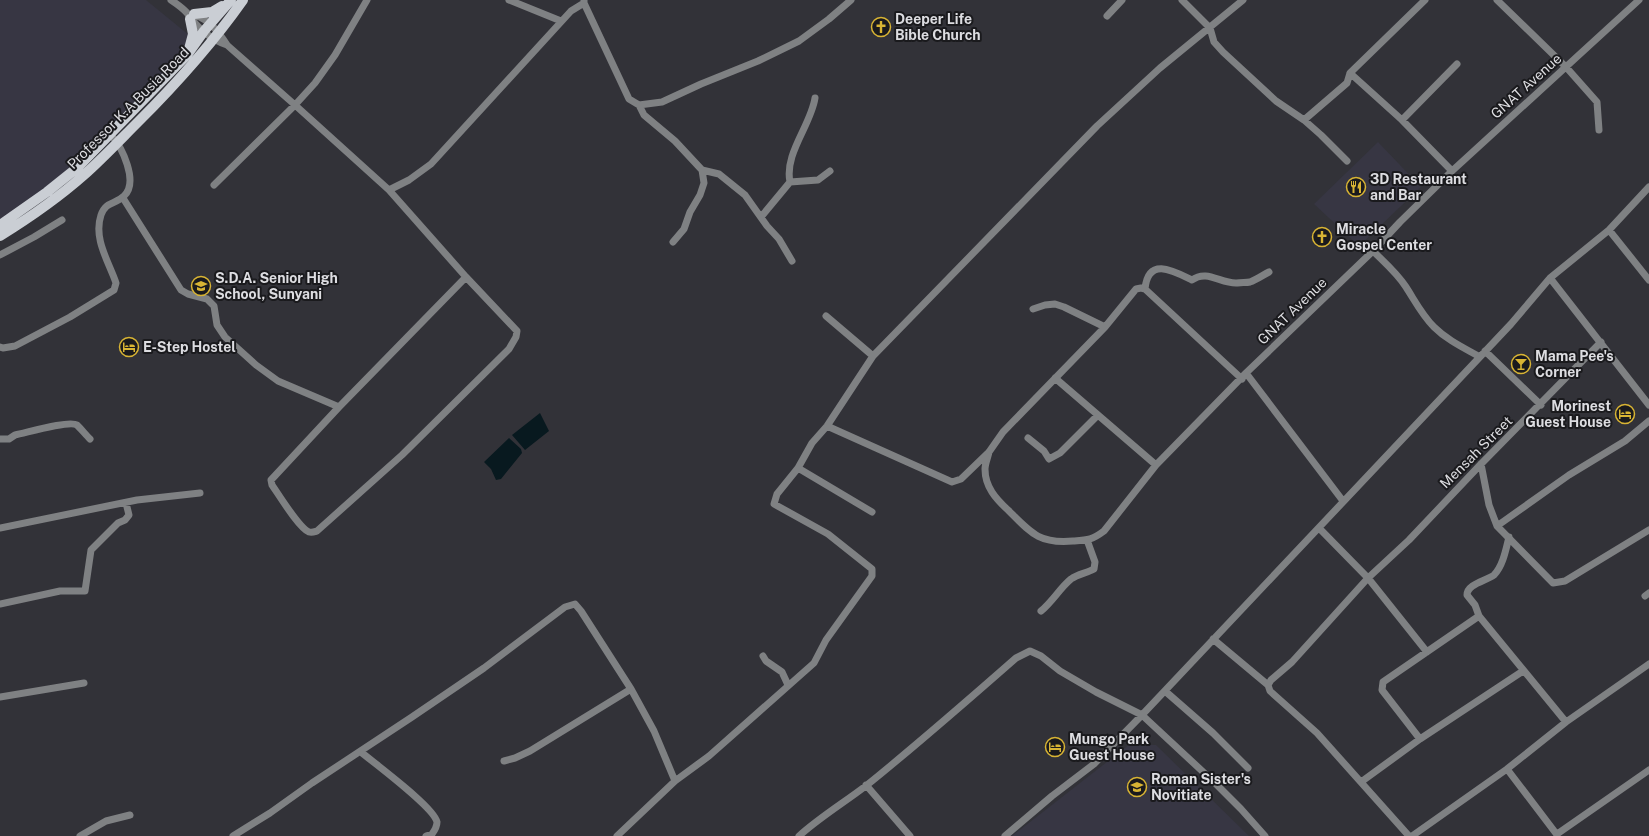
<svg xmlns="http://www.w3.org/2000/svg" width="1649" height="836" font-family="'Public Sans',sans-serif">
  <rect width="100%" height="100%" fill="#323238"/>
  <path fill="#373643" d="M0,0H146L195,40L80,160L0,223Z
    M1378,142L1421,187L1359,246L1314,204Z
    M1130,744L1156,745L1249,836H1012Z"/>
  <path fill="#08191f" d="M540,413L549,431L525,450L512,435Z
    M509,438L521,449L522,453L501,479L496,480L491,469L484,462Z"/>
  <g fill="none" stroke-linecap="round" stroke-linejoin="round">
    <path stroke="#7f8183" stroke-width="7" d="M171,0C177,4 184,9 188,14C198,29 210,39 227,45
      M509,0L561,21
      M1182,0L1210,28L1214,42L1223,52L1276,101L1304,120L1321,135L1347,161
      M1497,0L1566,67L1597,102L1599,130
      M584,3L629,99L639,105L662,102L701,84L758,61L799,41L829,19L851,0
      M188,14C206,15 218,31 227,45L295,105L315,83L335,55L367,0
      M1107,16L1122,0
      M1350,73L1402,120L1452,171
      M639,105L644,115L675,141L702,170L719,174L745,195L767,226L779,239L792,261
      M1304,120L1347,83L1350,73L1425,0
      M1402,120L1457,64
      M790,182C784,154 811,125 815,98
      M214,185L295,105L389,190L409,180L431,164L571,11L584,3V0
      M389,190L466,277L517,331L516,337L509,349L402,455L317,531C314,532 312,533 309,532C299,528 279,495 272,485L271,480L339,407L466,277
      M123,198L181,290L188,294L207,299L214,306L217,325L225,337L256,365L278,381L339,407
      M761,217L790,182L818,180L830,171
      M1609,230L1649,280
      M673,242L684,229L690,212L700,195L704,183L702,170
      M1373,251C1384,262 1397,273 1406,287C1415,301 1422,315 1434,327C1447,340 1464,348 1480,357
      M0,255L34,237L62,220
      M1550,278L1649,405
      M1145,289C1148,256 1174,271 1192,280C1207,269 1221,284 1237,283C1241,282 1246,283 1250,282C1256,280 1263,275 1269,272
      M1033,309L1045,305L1055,304L1064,307L1105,327
      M826,316L873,356
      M0,347L3,348L15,346L70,317L114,290L116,283C109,262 93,239 101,215C106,201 115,205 124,196C139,182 122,147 111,135
      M1485,351L1541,405
      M1246,373L1343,501
      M1055,378L1156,465
      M827,426L952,482L961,479L989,452L1003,432L1105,327L1136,289L1141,288L1145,289L1242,379
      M1028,438L1044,451L1049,459L1060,453L1098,415
      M0,439H9L15,435C26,433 69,420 77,425C81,429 86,435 90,439
      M989,452C988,457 985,464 985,469C985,487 996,499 1008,510C1031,533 1039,544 1073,541C1088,540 1092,540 1104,531L1156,465L1246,373L1373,251L1400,222L1452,171L1639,0
      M1481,464L1489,505L1497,526L1553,583L1565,581L1649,530
      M798,468L872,512
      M1497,526L1569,475L1625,441L1649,421
      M0,528L137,500L200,493
      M1319,528L1368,578L1427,652
      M1509,537C1506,549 1503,566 1494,575C1486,581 1467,584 1467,595L1475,605L1479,616L1566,722
      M1645,596L1649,593
      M0,604L60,591H85L91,550L118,523L125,520L129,515L126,503
      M1041,611C1053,601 1060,588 1071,579C1078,574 1087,573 1094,569L1095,562L1087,540
      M1213,639L1268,685
      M763,656L766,661L782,672L788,685
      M1165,691L1213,733L1248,768
      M0,697L84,683
      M1420,739L1382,690L1383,682L1479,616
      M361,752C375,764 434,807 437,822C437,827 435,830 432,834L426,836
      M504,761L515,758L530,751L631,689
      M1507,769L1558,836
      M675,781L709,756L814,663L826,640L872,576V569L828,534L774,504L777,494L798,468L812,443L827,426L873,356L1097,126L1160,68L1243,0
      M1361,782L1420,739L1523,671
      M866,785L910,836
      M1557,834L1649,770
      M80,836L106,821L130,815
      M233,836L270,813L312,783L412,717L484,668L565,607L575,604L581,611L631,689L654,731L675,781L617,836
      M799,836C820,817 845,802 867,785C918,744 967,701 1016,658L1030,651L1041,656L1060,671L1096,692L1142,715L1215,783L1241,809L1265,836
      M1005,836L1052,796L1094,764L1142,715L1511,324L1550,278L1609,230L1649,187
      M1409,836L1317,733L1270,691L1268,685L1271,680L1292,662L1368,578L1409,540L1481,464L1601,342
      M1412,836L1507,769L1566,722L1649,664"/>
    <path stroke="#caced4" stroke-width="10" d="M194,14L212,12L222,6
      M189,49L193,34L190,19
      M0,225L47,192L77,168L187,55L204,31L231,0
      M0,236C29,218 58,198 84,175C102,159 120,140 138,122C176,84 212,44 243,0"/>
  </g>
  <defs>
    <symbol id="church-ring" viewBox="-11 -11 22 22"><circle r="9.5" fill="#1a1a1d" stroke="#d8b434" stroke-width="1.5"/><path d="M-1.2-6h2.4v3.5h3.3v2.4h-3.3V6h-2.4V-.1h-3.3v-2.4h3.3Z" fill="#d8b434"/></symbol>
    <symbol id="restaurant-ring" viewBox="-11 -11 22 22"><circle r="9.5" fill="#1a1a1d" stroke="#d8b434" stroke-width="1.5"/><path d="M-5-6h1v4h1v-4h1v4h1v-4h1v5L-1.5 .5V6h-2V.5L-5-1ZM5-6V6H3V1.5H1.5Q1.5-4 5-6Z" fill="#d8b434"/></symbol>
    <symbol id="school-ring" viewBox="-11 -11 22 22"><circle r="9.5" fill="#1a1a1d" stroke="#d8b434" stroke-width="1.5"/><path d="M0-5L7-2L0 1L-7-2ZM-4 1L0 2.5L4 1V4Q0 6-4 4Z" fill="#d8b434"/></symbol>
    <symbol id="hotel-ring" viewBox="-11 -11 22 22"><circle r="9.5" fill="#1a1a1d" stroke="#d8b434" stroke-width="1.5"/><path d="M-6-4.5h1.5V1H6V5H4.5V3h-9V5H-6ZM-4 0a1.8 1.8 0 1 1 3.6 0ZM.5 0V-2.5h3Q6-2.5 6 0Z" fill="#d8b434"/></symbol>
    <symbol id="bar-ring" viewBox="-11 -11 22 22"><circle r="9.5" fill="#1a1a1d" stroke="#d8b434" stroke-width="1.5"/><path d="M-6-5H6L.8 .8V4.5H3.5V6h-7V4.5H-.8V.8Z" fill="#d8b434"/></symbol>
  </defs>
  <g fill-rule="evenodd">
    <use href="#church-ring" x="870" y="16" width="22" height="22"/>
    <use href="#restaurant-ring" x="1345" y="176" width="22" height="22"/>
    <use href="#church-ring" x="1311" y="226" width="22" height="22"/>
    <use href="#school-ring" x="190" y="275" width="22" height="22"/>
    <use href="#hotel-ring" x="118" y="336" width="22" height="22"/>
    <use href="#bar-ring" x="1510" y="353" width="22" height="22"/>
    <use href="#hotel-ring" x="1614" y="403" width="22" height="22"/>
    <use href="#hotel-ring" x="1044" y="736" width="22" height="22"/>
    <use href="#school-ring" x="1126" y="776" width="22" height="22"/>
  </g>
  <g text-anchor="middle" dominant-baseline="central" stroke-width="4" stroke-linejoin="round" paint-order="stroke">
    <g font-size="14" font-weight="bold" fill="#dddde1" stroke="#1a1a1d" text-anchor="start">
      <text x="895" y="19">Deeper Life<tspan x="895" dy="16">Bible Church</tspan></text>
      <text x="1370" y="179">3D Restaurant<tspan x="1370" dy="16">and Bar</tspan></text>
      <text x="1336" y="229">Miracle<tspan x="1336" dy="16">Gospel Center</tspan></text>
      <text x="215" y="278">S.D.A. Senior High<tspan x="215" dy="16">School, Sunyani</tspan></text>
      <text x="143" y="347">E-Step Hostel</text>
      <text x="1535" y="356">Mama Pee's<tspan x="1535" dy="16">Corner</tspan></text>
      <text x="1611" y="406" text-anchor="end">Morinest<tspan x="1611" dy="16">Guest House</tspan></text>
      <text x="1069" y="739">Mungo Park<tspan x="1069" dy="16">Guest House</tspan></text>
      <text x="1151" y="779">Roman Sister's<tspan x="1151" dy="16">Novitiate</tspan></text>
    </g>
    <g font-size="14" fill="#dddde1" stroke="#1a1a1d">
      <text transform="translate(1526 86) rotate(-42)">GNAT Avenue</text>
      <text transform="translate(128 108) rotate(-45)">Professor K.A Busia Road</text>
      <text transform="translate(1292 311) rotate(-44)">GNAT Avenue</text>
      <text transform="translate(1476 452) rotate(-45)">Mensah Street</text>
    </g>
  </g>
</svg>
